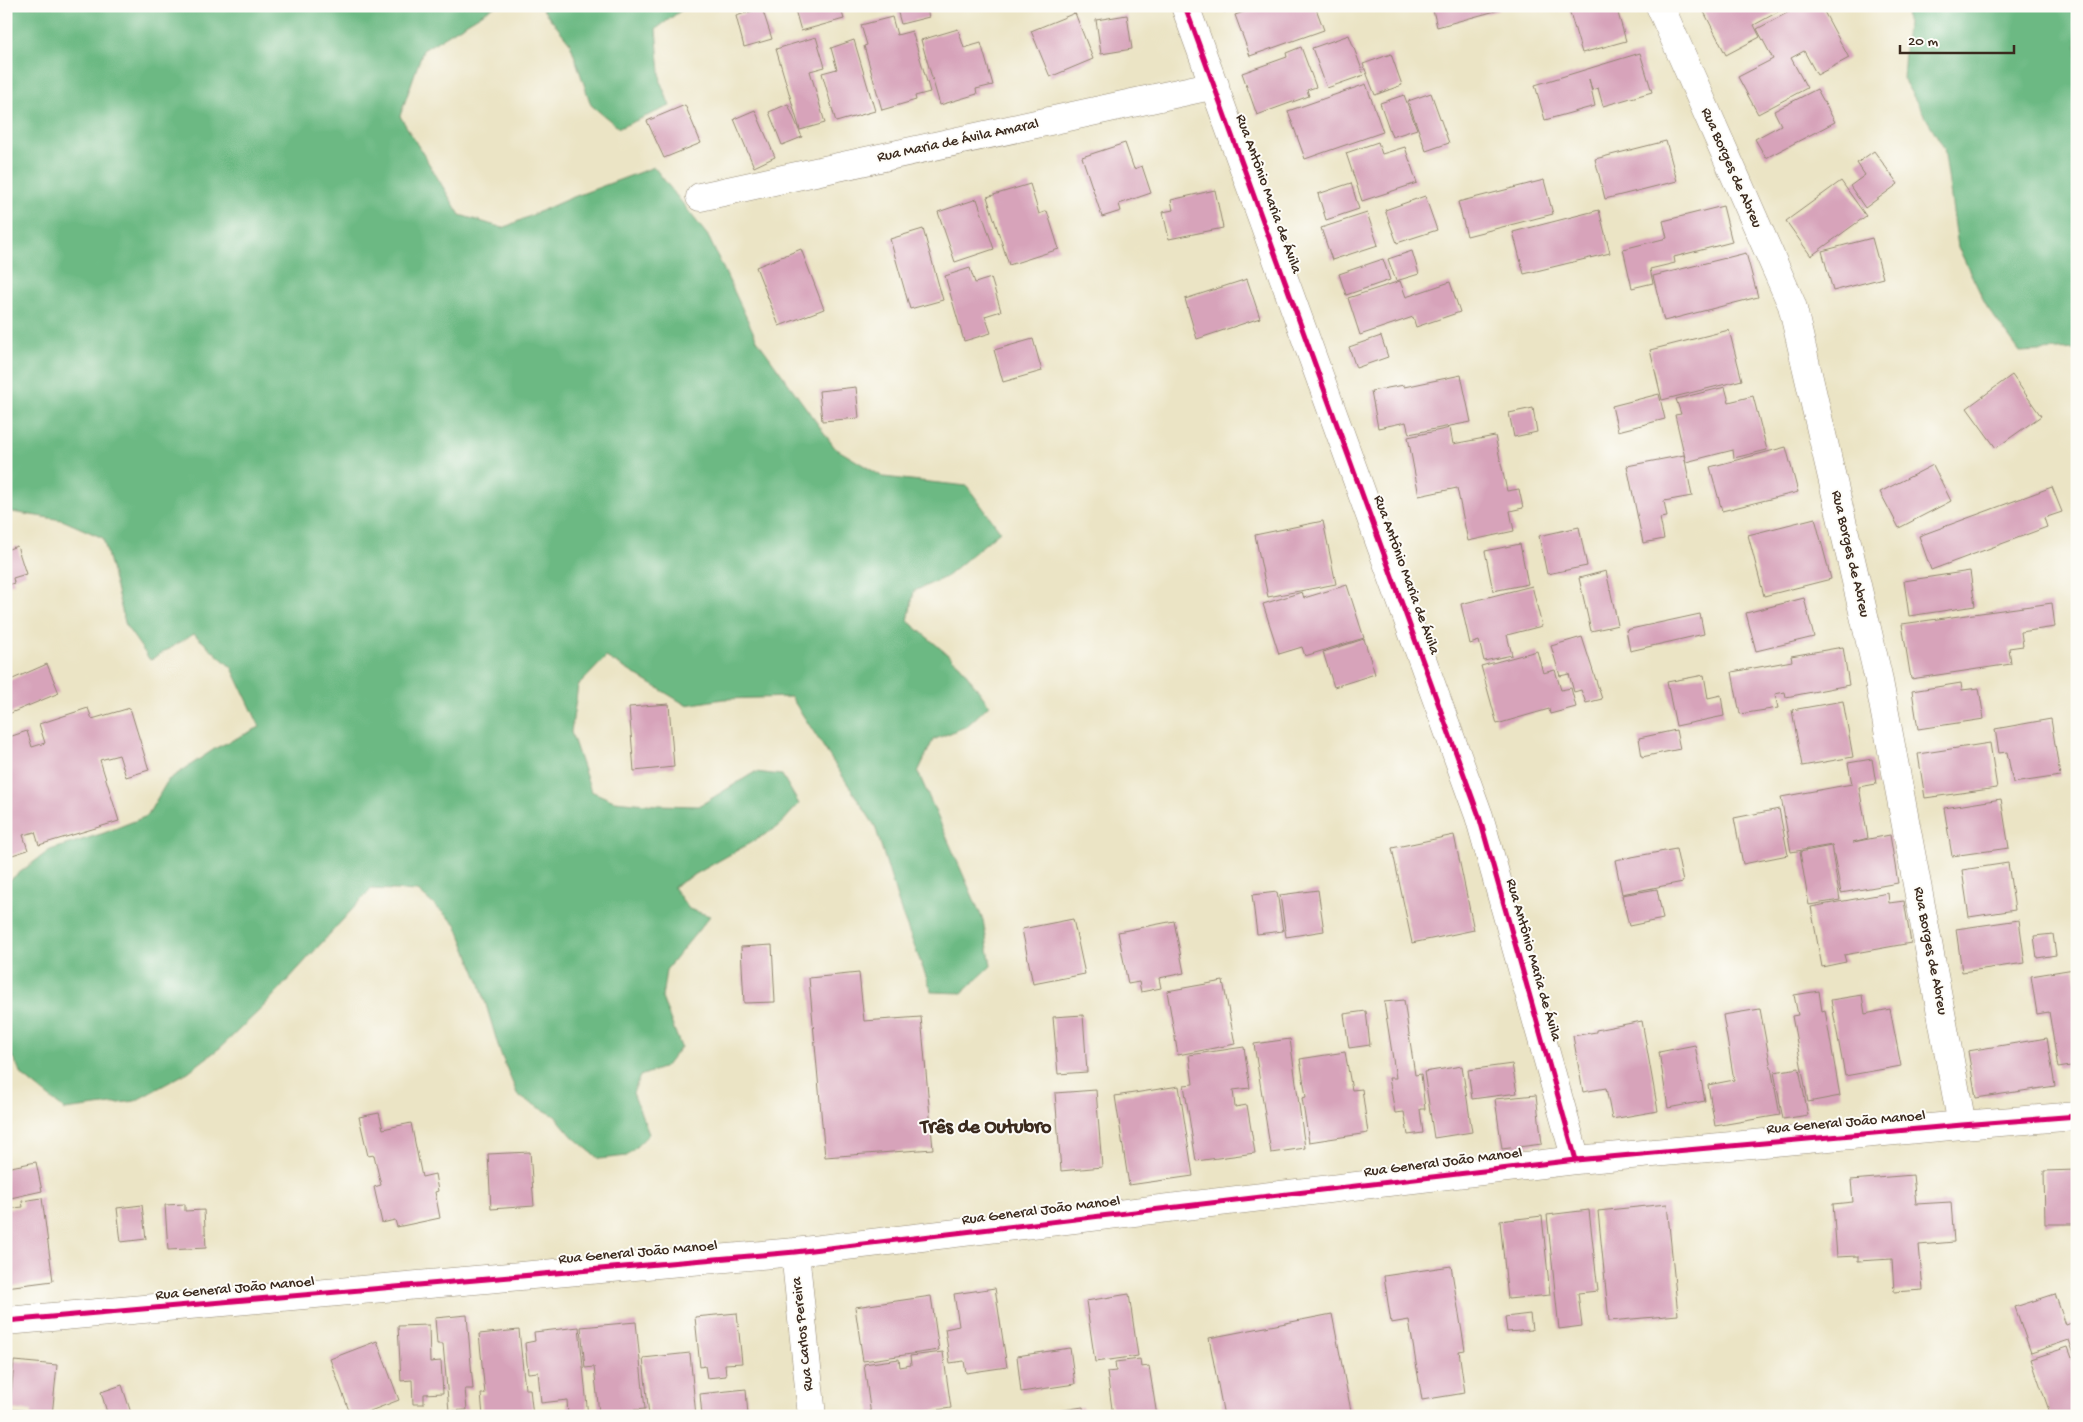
<svg xmlns="http://www.w3.org/2000/svg" width="2083" height="1422" font-family="'Gochi Hand',sans-serif">
  <rect width="100%" height="100%" fill="#fdfcf7"/>
  <filter id="ink" filterUnits="userSpaceOnUse"><feTurbulence type="fractalNoise" baseFrequency=".02" numOctaves="2"/><feDisplacementMap in="SourceGraphic" scale="10" xChannelSelector="R" yChannelSelector="G"/><feConvolveMatrix kernelMatrix="1 2 1 2 8 2 1 2 1" color-interpolation-filters="sRGB"/></filter>
  <filter id="wash" filterUnits="userSpaceOnUse"><feTurbulence type="fractalNoise" baseFrequency=".0096" numOctaves="4" result="noise"/><feDisplacementMap in="SourceGraphic" scale="20" xChannelSelector="R" yChannelSelector="G"/><feGaussianBlur stdDeviation="1.12" result="paint"/><feColorMatrix in="noise" values="0 0 0 0 0 0 0 0 0 0 0 0 0 0 0 0 0 1.4 0 .05"/><feComposite in="paint" operator="in"/></filter>
  <g filter="url(#wash)">
    <rect width="100%" height="100%" fill="#ebe4c5"/>
    <path fill="#6cb983" stroke="#547250" d="M6,6H495L423,50L400,116L460,215L503,228L568,199L654,167L708,236L757,340L835,448L883,477L967,486L1000,531L946,577L914,591L908,621L960,665L989,705L967,726L933,740L918,772L983,920L991,966L962,993L932,992L902,914L875,826L791,697L723,699L686,705L606,657L578,686L571,732L591,791L614,801L657,805L699,806L755,772L782,775L799,804L778,827L673,887L689,909L710,916L666,970L662,998L681,1047L665,1067L640,1076L633,1093L649,1134L627,1156L599,1159L573,1137L555,1116L518,1096L500,1052L480,984L456,924L418,891L371,889L264,1006L221,1047L188,1072L135,1101L65,1110L23,1076L6,1045L7,882L50,850L104,833L147,816L168,780L216,748L260,727L232,668L194,634L150,660L126,626L103,538L62,520L6,511Z
      M540,6H687L656,29L661,83L670,106L619,128L591,105L570,43Z
      M1906,6H2077V349L2020,352L1987,307L1958,247L1944,148L1903,79L1907,22Z"/>
    <g id="blocks">
      <path fill="#d7a3ba" d="M794,6H840L844,19L801,31Z
        M896,6H926L929,17L901,24Z
        M1221,6H1240V7L1224,12Z
        M1260,6H1315L1324,30L1250,56L1235,15Z
        M1432,6H1498L1499,10L1437,27Z
        M1568,6H1616L1626,41L1582,53Z
        M1701,6H1784L1785,8L1754,25L1760,37L1726,55Z
        M1800,6H1821L1849,58L1817,75L1804,51L1791,58L1807,88L1758,114L1738,77L1773,59L1757,29Z
        M762,8L772,39L744,47L736,16Z
        M1075,13L1093,59L1050,77L1031,31Z
        M1127,15L1132,49L1101,54L1096,20Z
        M892,17L897,35L912,31L930,92L915,96L916,100L882,110L864,46L867,45L861,25Z
        M958,29L964,48L981,43L993,85L976,89L977,94L940,105L921,40Z
        M1349,35L1364,75L1327,88L1312,48Z
        M816,37L825,67L810,71L825,123L800,130L776,49Z
        M854,40L875,111L836,122L822,73L837,69L831,48Z
        M1301,47L1316,87L1307,90L1309,96L1257,115L1242,73L1287,57L1286,53Z
        M1640,53L1652,92L1603,106L1598,88L1592,90L1589,79L1595,106L1545,120L1535,85Z
        M1391,54L1402,85L1375,95L1363,64Z
        M1366,84L1383,132L1305,159L1288,111Z
        M1817,89L1835,122L1766,158L1755,139L1781,125L1774,111Z
        M1431,93L1449,143L1426,151L1408,101Z
        M1404,95L1417,129L1392,137L1380,103Z
        M788,104L802,137L782,145L769,112Z
        M685,105L701,143L664,158L647,121Z
        M755,110L775,157L754,167L734,119Z
        M1666,141L1677,181L1605,199L1595,159Z
        M1378,142L1382,154L1405,147L1417,183L1362,201L1346,153Z
        M1125,143L1134,169L1142,166L1151,193L1119,204L1121,211L1102,217L1082,157Z
        M1874,151L1898,184L1865,208L1850,186L1865,175L1857,163Z
        M1544,180L1553,214L1467,236L1458,202Z
        M1841,181L1866,216L1811,256L1786,221Z
        M1351,183L1359,209L1326,220L1318,194Z
        M1030,184L1039,214L1047,211L1059,249L1009,265L987,197Z
        M1215,190L1223,228L1169,239L1163,212L1173,210L1171,200Z
        M1425,196L1437,230L1397,243L1385,210Z
        M977,199L994,249L955,262L938,212Z
        M1723,206L1732,242L1674,257L1675,263L1650,269L1653,283L1632,288L1623,249L1667,238L1663,221Z
        M1599,210L1610,253L1524,274L1513,232Z
        M1367,213L1378,245L1332,260L1321,228Z
        M923,229L943,300L910,309L890,239Z
        M1872,238L1883,278L1833,291L1822,251Z
        M801,249L824,309L779,326L756,267Z
        M1412,251L1419,274L1396,281L1388,259Z
        M1746,253L1758,297L1664,321L1653,276Z
        M1383,259L1390,280L1346,295L1339,274Z
        M970,268L975,283L991,278L1001,311L985,316L991,333L964,341L945,276Z
        M1247,279L1260,318L1197,339L1185,299Z
        M1400,281L1406,297L1450,282L1460,312L1416,327L1413,317L1360,335L1348,298Z
        M1729,330L1742,380L1662,400L1650,350Z
        M1381,336L1388,357L1356,368L1349,347Z
        M1033,339L1042,371L1003,382L994,350Z
        M1461,375L1471,422L1409,434L1406,422L1378,428L1371,391L1404,385V387Z
        M2012,375L2041,416L1996,448L1967,408Z
        M856,387L859,418L822,421L819,391Z
        M1725,387L1729,402L1753,396L1767,450L1734,458L1733,450L1686,462L1675,415L1681,414L1676,399Z
        M1659,394L1665,419L1618,431L1612,406Z
        M1533,408L1537,432L1514,437L1509,413Z
        M1450,428L1453,444L1495,436L1507,491L1519,489L1523,508L1510,511L1514,531L1468,541L1457,488L1419,496L1408,437Z
        M1786,447L1798,492L1722,511L1710,467Z
        M1684,455L1692,496L1664,501L1667,517L1660,518L1664,539L1643,543L1627,466Z
        M1933,465L1951,501L1899,528L1880,492Z
        M2052,487L2062,512L2044,518L2047,527L1931,570L1919,536Z
        M1815,518L1831,579L1764,596L1748,535Z
        M1323,521L1336,584L1268,597L1255,535Z
        M1579,527L1587,566L1547,574L1539,536Z
        M1520,544L1528,584L1493,591L1485,551Z
        M17,546L26,574L13,578L14,583L6,586V550Z
        M1606,571L1618,625L1591,631L1579,578Z
        M1970,571L1975,606L1909,616L1904,581Z
        M1347,585L1364,638L1305,656L1302,647L1279,654L1263,604L1302,592L1304,598Z
        M1532,586L1542,626L1507,635L1512,655L1484,661L1479,641L1470,644L1461,604Z
        M1804,598L1814,637L1756,651L1746,613Z
        M2052,603L2055,627L2021,632L2023,646L2009,648L2011,664L1911,679L1902,624Z
        M1700,614L1704,634L1630,651L1626,630Z
        M1582,637L1602,699L1586,703L1581,690L1574,692L1569,674L1560,676L1551,646Z
        M1364,639L1375,674L1334,687L1323,652Z
        M1843,647L1849,685L1786,697L1785,692L1775,694L1778,708L1740,714L1732,672L1792,661L1791,656Z
        M1537,651L1543,673L1555,670L1561,690L1571,688L1576,707L1550,714L1549,709L1497,724L1481,666Z
        M47,664L59,693L6,715V682Z
        M1704,675L1708,698L1721,695L1724,716L1676,726L1667,682Z
        M1961,683L1962,690L1979,688L1984,719L1918,729L1912,691Z
        M1843,701L1853,757L1802,766L1792,710Z
        M669,704L674,767L634,771L629,707Z
        M88,708L92,719L130,708L149,770L126,777L119,755L100,760L119,821L39,845L35,832L23,835L28,850L6,857V842L11,840L6,826V738L27,731L32,747L45,743L39,724Z
        M2051,719L2060,776L2013,783L2007,752L1999,753L1995,729Z
        M1676,730L1680,749L1642,757L1639,738Z
        M1990,743L1997,788L1925,798L1918,754Z
        M1872,759L1876,784L1859,787L1868,838L1853,842L1890,835L1898,883L1841,893L1832,845L1791,852L1781,797L1852,784L1848,763Z
        M2001,799L2009,848L1952,856L1944,808Z
        M1779,809L1788,855L1743,864L1734,818Z
        M1454,835L1474,930L1412,943L1392,848Z
        M1831,846L1840,900L1809,905L1800,852Z
        M1676,849L1683,882L1622,894L1615,860Z
        M2008,863L2015,910L1969,917L1962,870Z
        M1657,889L1663,919L1629,926L1622,895Z
        M1318,890L1324,931L1286,937L1280,895Z
        M1277,892L1283,931L1257,934L1252,895Z
        M1888,893L1889,903L1904,901L1911,943L1844,955L1846,962L1822,967L1811,907Z
        M1073,919L1085,974L1033,984L1022,929Z
        M2019,920L2025,963L1962,972L1956,929Z
        M1174,921L1184,973L1159,978L1161,988L1141,992L1139,982L1128,984L1118,932Z
        M2053,934L2056,955L2037,958L2034,936Z
        M772,945L775,1002L744,1003L741,947Z
        M2074,969L2077,983V1065L2058,1068L2049,1012L2037,1014L2031,976Z
        M859,973L864,1021L921,1017L933,1149L825,1157L809,978Z
        M1223,981L1235,1044L1178,1055L1167,991Z
        M1819,991L1822,1011L1825,1010L1840,1096L1808,1102L1792,1016L1798,1015L1794,995Z
        M1862,995L1865,1014L1890,1009L1901,1066L1845,1076L1831,1000Z
        M1404,1000L1415,1075L1421,1074L1425,1109H1420L1423,1133L1408,1135L1404,1112L1395,1113L1389,1078H1396L1384,1002Z
        M1760,1009L1780,1115L1715,1126L1708,1085L1734,1080L1723,1015Z
        M1366,1011L1370,1045L1349,1048L1344,1014Z
        M1083,1015L1087,1072L1058,1074L1053,1017Z
        M1642,1021L1658,1111L1612,1119L1606,1088L1583,1092L1573,1036L1596,1032V1030Z
        M2047,1038L2055,1086L1976,1098L1968,1051Z
        M1290,1039L1305,1148L1271,1153L1254,1044Z
        M1695,1045L1705,1101L1668,1108L1659,1052Z
        M1244,1047L1250,1088L1233,1090L1235,1107L1247,1105L1255,1153L1196,1161L1184,1085L1193,1084L1189,1055Z
        M1345,1052L1352,1090L1362,1089L1368,1133L1309,1142L1302,1098L1306,1097L1300,1059Z
        M6,1064L10,1076L6,1077Z
        M1512,1064L1517,1093L1472,1099L1468,1070Z
        M1462,1066L1472,1132L1434,1138L1424,1072Z
        M1799,1068L1808,1115L1783,1119L1774,1072Z
        M1179,1086L1193,1176L1129,1185L1115,1096Z
        M1096,1090L1102,1167L1061,1171L1055,1093Z
        M1536,1095L1542,1144L1502,1149L1495,1099Z
        M379,1113L383,1129L411,1123L422,1177L435,1174L438,1191L435,1192L440,1218L397,1227L395,1220L382,1223L374,1187L381,1185L374,1155L368,1156L359,1117Z
        M530,1152L534,1206L491,1209L488,1154Z
        M36,1162L42,1191L6,1199V1168Z
        M2077,1170V1224H2045L2044,1171Z
        M1913,1175L1916,1204L1951,1202L1954,1242L1919,1245L1923,1290L1894,1292L1892,1259L1858,1261V1256L1837,1257L1833,1204L1853,1202L1851,1180Z
        M42,1198L53,1281L6,1287V1209L23,1207L22,1201Z
        M185,1204V1211L204,1210L206,1248L168,1250L165,1205Z
        M1667,1204L1678,1315L1609,1321L1598,1211Z
        M142,1205L146,1239L121,1242L117,1208Z
        M1589,1210L1598,1291L1578,1293L1582,1326L1559,1329L1547,1215Z
        M1542,1216L1550,1295L1508,1299L1500,1221Z
        M1451,1266L1465,1350L1459,1351L1465,1393L1422,1400L1409,1320L1391,1323L1384,1276Z
        M995,1288L1007,1367L966,1373L964,1361L950,1363L945,1329L959,1326L954,1294Z
        M1129,1294L1138,1356L1095,1362L1086,1301Z
        M2055,1294L2066,1325L2077,1321V1353L2074,1354L2069,1340L2031,1353L2015,1307Z
        M931,1296L939,1350L863,1361L855,1307Z
        M737,1313L742,1363L725,1364L726,1376L707,1378L705,1366L700,1367L695,1317Z
        M1332,1314L1352,1416H1224L1209,1338Z
        M1530,1314L1532,1330L1507,1332L1505,1317Z
        M467,1315L473,1389H465L467,1410L449,1411L443,1344H437L435,1318Z
        M636,1322L645,1409L599,1413L594,1367L585,1368L581,1327Z
        M429,1325L430,1362L441,1361L443,1393L424,1394V1404H413L412,1380L401,1381L398,1326Z
        M579,1327L588,1416H568L567,1400L541,1403L538,1372L528,1373L525,1343L535,1341L534,1332Z
        M519,1330L525,1389H530L533,1416H483L481,1394H485L479,1334Z
        M377,1341L399,1400L357,1416H351L330,1359Z
        M2068,1347L2072,1358L2077,1356V1416H2051L2031,1359Z
        M1070,1348L1075,1384L1021,1392L1017,1356Z
        M943,1352L951,1408L893,1416H871L864,1364L899,1359L900,1367L911,1365L910,1356Z
        M690,1353L696,1416H649L643,1358Z
        M1140,1359L1141,1367L1149,1366L1157,1416H1113L1107,1372L1116,1371L1115,1362Z
        M14,1361L57,1365L52,1416H31L32,1411L10,1409Z
        M122,1385L132,1416H108L101,1392Z
        M746,1389L748,1416H702L700,1394Z
        M1083,1407L1084,1416H1029V1415Z"/>
    </g>
  </g>
  <g filter="url(#ink)">
    <use href="#blocks" fill-opacity="0" stroke="#938772" stroke-width="1"/>
    <g fill="none" stroke-linecap="round" stroke-linejoin="round">
      <defs>
        <path id="street" d="M1185,6L1479,816L1576,1160
          M1660,6L1792,305L1878,676L1962,1125
          M700,197L1215,85
          M795,1252L812,1416
          M6,1321L795,1252L1576,1160L1962,1125L2077,1116"/>
      </defs>
      <use href="#street" stroke="#938772" stroke-width="29"/>
      <use href="#street" stroke="#fff" stroke-width="28"/>
      <defs>
        <path id="cycleway" d="M1185,6L1479,816L1576,1160
          M6,1321L795,1252L1576,1160L1962,1125L2077,1116"/>
      </defs>
      <use href="#cycleway" stroke="#fdfcf7" stroke-width="8"/>
      <use href="#cycleway" stroke="#d6006c" stroke-width="5"/>
    </g>
  </g>
  <g text-anchor="middle" dominant-baseline="central" stroke-width="4" stroke-linejoin="round" paint-order="stroke">
    <g font-size="15" fill="#3b2a1e" stroke="#fdfcf7">
      <text transform="translate(958 141) rotate(-12)">Rua Maria de Ávila Amaral</text>
      <text transform="translate(1731 168) rotate(66)">Rua Borges de Abreu</text>
      <text transform="translate(1268 194) rotate(70)">Rua Antônio Maria de Ávila</text>
      <text transform="translate(1850 554) rotate(77)">Rua Borges de Abreu</text>
      <text transform="translate(1406 575) rotate(70)">Rua Antônio Maria de Ávila</text>
      <text transform="translate(1930 951) rotate(79)">Rua Borges de Abreu</text>
      <text transform="translate(1533 960) rotate(74)">Rua Antônio Maria de Ávila</text>
      <text transform="translate(1846 1123) rotate(-5)">Rua General João Manoel</text>
      <text transform="translate(1443 1163) rotate(-7)">Rua General João Manoel</text>
      <text transform="translate(1041 1211) rotate(-7)">Rua General João Manoel</text>
      <text transform="translate(638 1253) rotate(-5)">Rua General João Manoel</text>
      <text transform="translate(235 1289) rotate(-5)">Rua General João Manoel</text>
      <text transform="translate(803 1334) rotate(-96)">Rua Carlos Pereira</text>
    </g>
    <g font-size="20" font-weight="bold" fill="#3b2a1e" stroke="#fdfcf7">
      <text x="986" y="1128">Três de Outubro</text>
    </g>
  </g>
  <rect width="2083" height="1422" fill="none" stroke="#fdfcf7" stroke-width="25"/>
  <path d="M1900 45v8h114v-8" fill="none" stroke="#3b2a1e" stroke-width="2.5"/>
  <text x="1908" y="45" font-size="15" fill="#3b2a1e" stroke="#fdfcf7" stroke-width="4" paint-order="stroke">20 m</text>
</svg>
